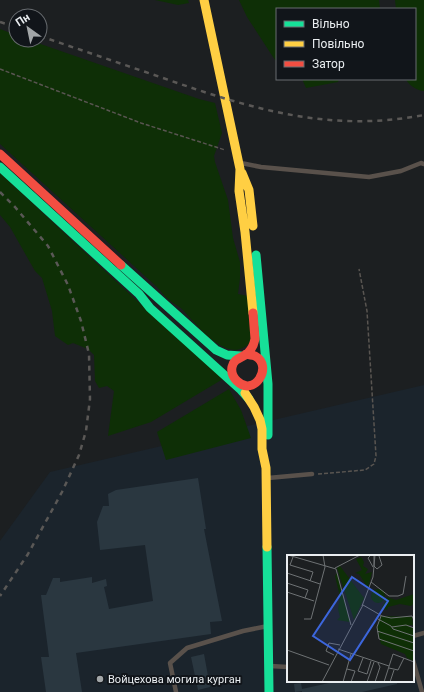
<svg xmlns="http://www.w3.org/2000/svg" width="424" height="692" font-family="Roboto,sans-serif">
  <rect width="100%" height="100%" fill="#1c1f21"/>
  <path fill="#1b242c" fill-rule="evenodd" d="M424,385V692H0V541L50,472ZM288,556H413V681H288Z"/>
  <path fill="#0e2f06" d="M155,0H188L189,3L178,5Z
    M239,0H379L380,9H277V62L273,57L247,17Z
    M395,0H424V91C418,91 408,85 406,79H415V9H396Z
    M0,29L16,35V40H29L199,99L215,103L222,133L214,156L215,162L228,200L233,238L240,262V278L238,294L248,296L252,340C230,369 198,326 183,310C178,305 172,303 168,299C164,296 161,291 157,287L0,144Z
    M302,79H339L338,82L306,88Z
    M0,173L148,311L223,379L151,422L108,436L114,391L107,386L99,388L95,381L94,355L88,349L73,343L68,345L55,336L52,311L42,278L35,271L31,264L10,227L0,215Z
    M229,389L241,410L251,438L166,460L157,432Z"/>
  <path fill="#2a3740" d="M198,478L206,529H204L222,621L210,622L211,634L76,653L82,692H46L41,657H49L41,595H46L53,578H60V582L92,577V583L106,579L107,586L104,587L109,609L153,601L145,545L100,550L97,522L103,506H109L108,494L116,490Z
    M204,654L210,687L198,690L191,657Z
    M338,681H397V684L362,692H302V691L295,692L294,684L301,683L302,689Z"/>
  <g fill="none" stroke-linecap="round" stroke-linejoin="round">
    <path stroke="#595551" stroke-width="1.5" stroke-dasharray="4 2" stroke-linecap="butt" d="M0,69L141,123L225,150
      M318,474L365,470L374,464L376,456L367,311L359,269"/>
    <path stroke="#59514b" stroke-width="4.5" d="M241,163L261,167L369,177L401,171L421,163L424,164
      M268,478L312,474
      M413,636L424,633
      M413,660L422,692
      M270,666L288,667
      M176,692L170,663L187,648L243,631L268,626"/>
    <path stroke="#16e098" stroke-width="9" d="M0,167L139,294L150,308L241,390L249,399
      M256,255L268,384V435
      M121,265L216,350L227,355L241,356
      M267,547L269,692"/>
    <path stroke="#ffcf43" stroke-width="9" d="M204,0L240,169L239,191L245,232L253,313
      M242,173L249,190L253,226
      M245,393L254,407L260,420L262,429V449L266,468L267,547"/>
    <path stroke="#f24e42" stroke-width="9" d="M0,154L121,265
      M246,354C249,355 253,355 255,356C274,366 254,398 237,381C233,377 231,372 232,367C234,358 242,358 248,353C252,349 254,344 255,339L253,313"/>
    <path stroke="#5a5856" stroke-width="2.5" stroke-dasharray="5 5" stroke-linecap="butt" d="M0,22L16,27
      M40,36C81,50 122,64 163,78C252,109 329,133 424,115
      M0,192L15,207L48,246L68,285L81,321L89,354L90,399L86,431L79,455L62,492L28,554L0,596"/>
  </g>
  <circle fill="#a2a6a8" stroke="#11151a" stroke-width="1.5" cx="100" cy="679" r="4"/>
  <g text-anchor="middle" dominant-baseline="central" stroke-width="4" stroke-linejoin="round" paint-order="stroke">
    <g font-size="11" fill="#eaeef1" stroke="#11151a" text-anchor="start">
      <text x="108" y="679">Войцехова могила курган</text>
    </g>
  </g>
  <g transform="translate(287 555)">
    <rect width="127" height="127" fill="#1c1f21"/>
    <path d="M74,2L77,7L76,11L81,14L78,19L85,17L81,33L72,19L68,18L75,15L69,4ZM53,11L77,43L67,65L50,13ZM50,18L63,67L50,65L53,62L51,54L53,42L48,21ZM84 41a7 7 0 1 1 14 0a7 7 0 1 1-14 0ZM127,39V48L124,51L113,49L101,52L100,55L95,52L100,42L109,45ZM94,61L125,62L126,70H120L126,73L127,71V106L120,103L118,99L94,89L90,72Z" fill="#0e2f06"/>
    <path fill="none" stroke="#6e7274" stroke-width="1" d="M1,0L49,14M84,0L81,3L86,12M87,0V11L90,14L95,10L92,1M6,2L3,10L26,17L23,26M48,13L73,0M49,14L64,70M0,18L33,29M84,27L102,41H111L116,39L119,21M0,28L21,35L18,43M0,37L27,46M76,50L95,61L104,63L125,61L127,65M75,51L86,22L88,0M94,61L90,72L92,84L127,96M17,64H24L38,12L36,0M91,64L104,71L106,74L127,81M105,72L119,70L127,73M90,76L127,88M51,94L102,111M0,95L42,110M47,100L39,96L42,88L53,90M76,103L71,116L80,119L84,106M102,113L111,115L117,103M60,114L68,116L64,127M35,127L76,50M56,127L64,99M80,127L87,107M88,127L93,112L91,108M97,127L106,99L127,107M103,127L107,115"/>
    <path fill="#3c66dc" fill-opacity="0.15" stroke="#3c66dc" stroke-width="2" d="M65,22L101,46L63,105L26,81Z"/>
    <rect width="127" height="127" fill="none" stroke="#eaeef1" stroke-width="2"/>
  </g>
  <rect x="276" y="8" width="140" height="72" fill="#11151a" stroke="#686c70"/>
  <rect x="284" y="21" width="20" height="6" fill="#16e098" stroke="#686c70"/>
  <text x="312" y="28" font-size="12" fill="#eaeef1">Вільно</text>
  <rect x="284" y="41" width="20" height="6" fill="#ffcf43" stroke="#686c70"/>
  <text x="312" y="48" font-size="12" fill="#eaeef1">Повільно</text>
  <rect x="284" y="61" width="20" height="6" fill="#f24e42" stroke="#686c70"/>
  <text x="312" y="68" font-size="12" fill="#eaeef1">Затор</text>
  <g transform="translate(28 28) rotate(327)"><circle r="19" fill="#11151a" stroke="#686c70"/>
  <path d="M0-3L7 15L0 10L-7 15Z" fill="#a2a6a8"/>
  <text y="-6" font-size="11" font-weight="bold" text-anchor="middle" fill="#eaeef1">Пн</text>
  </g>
</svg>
